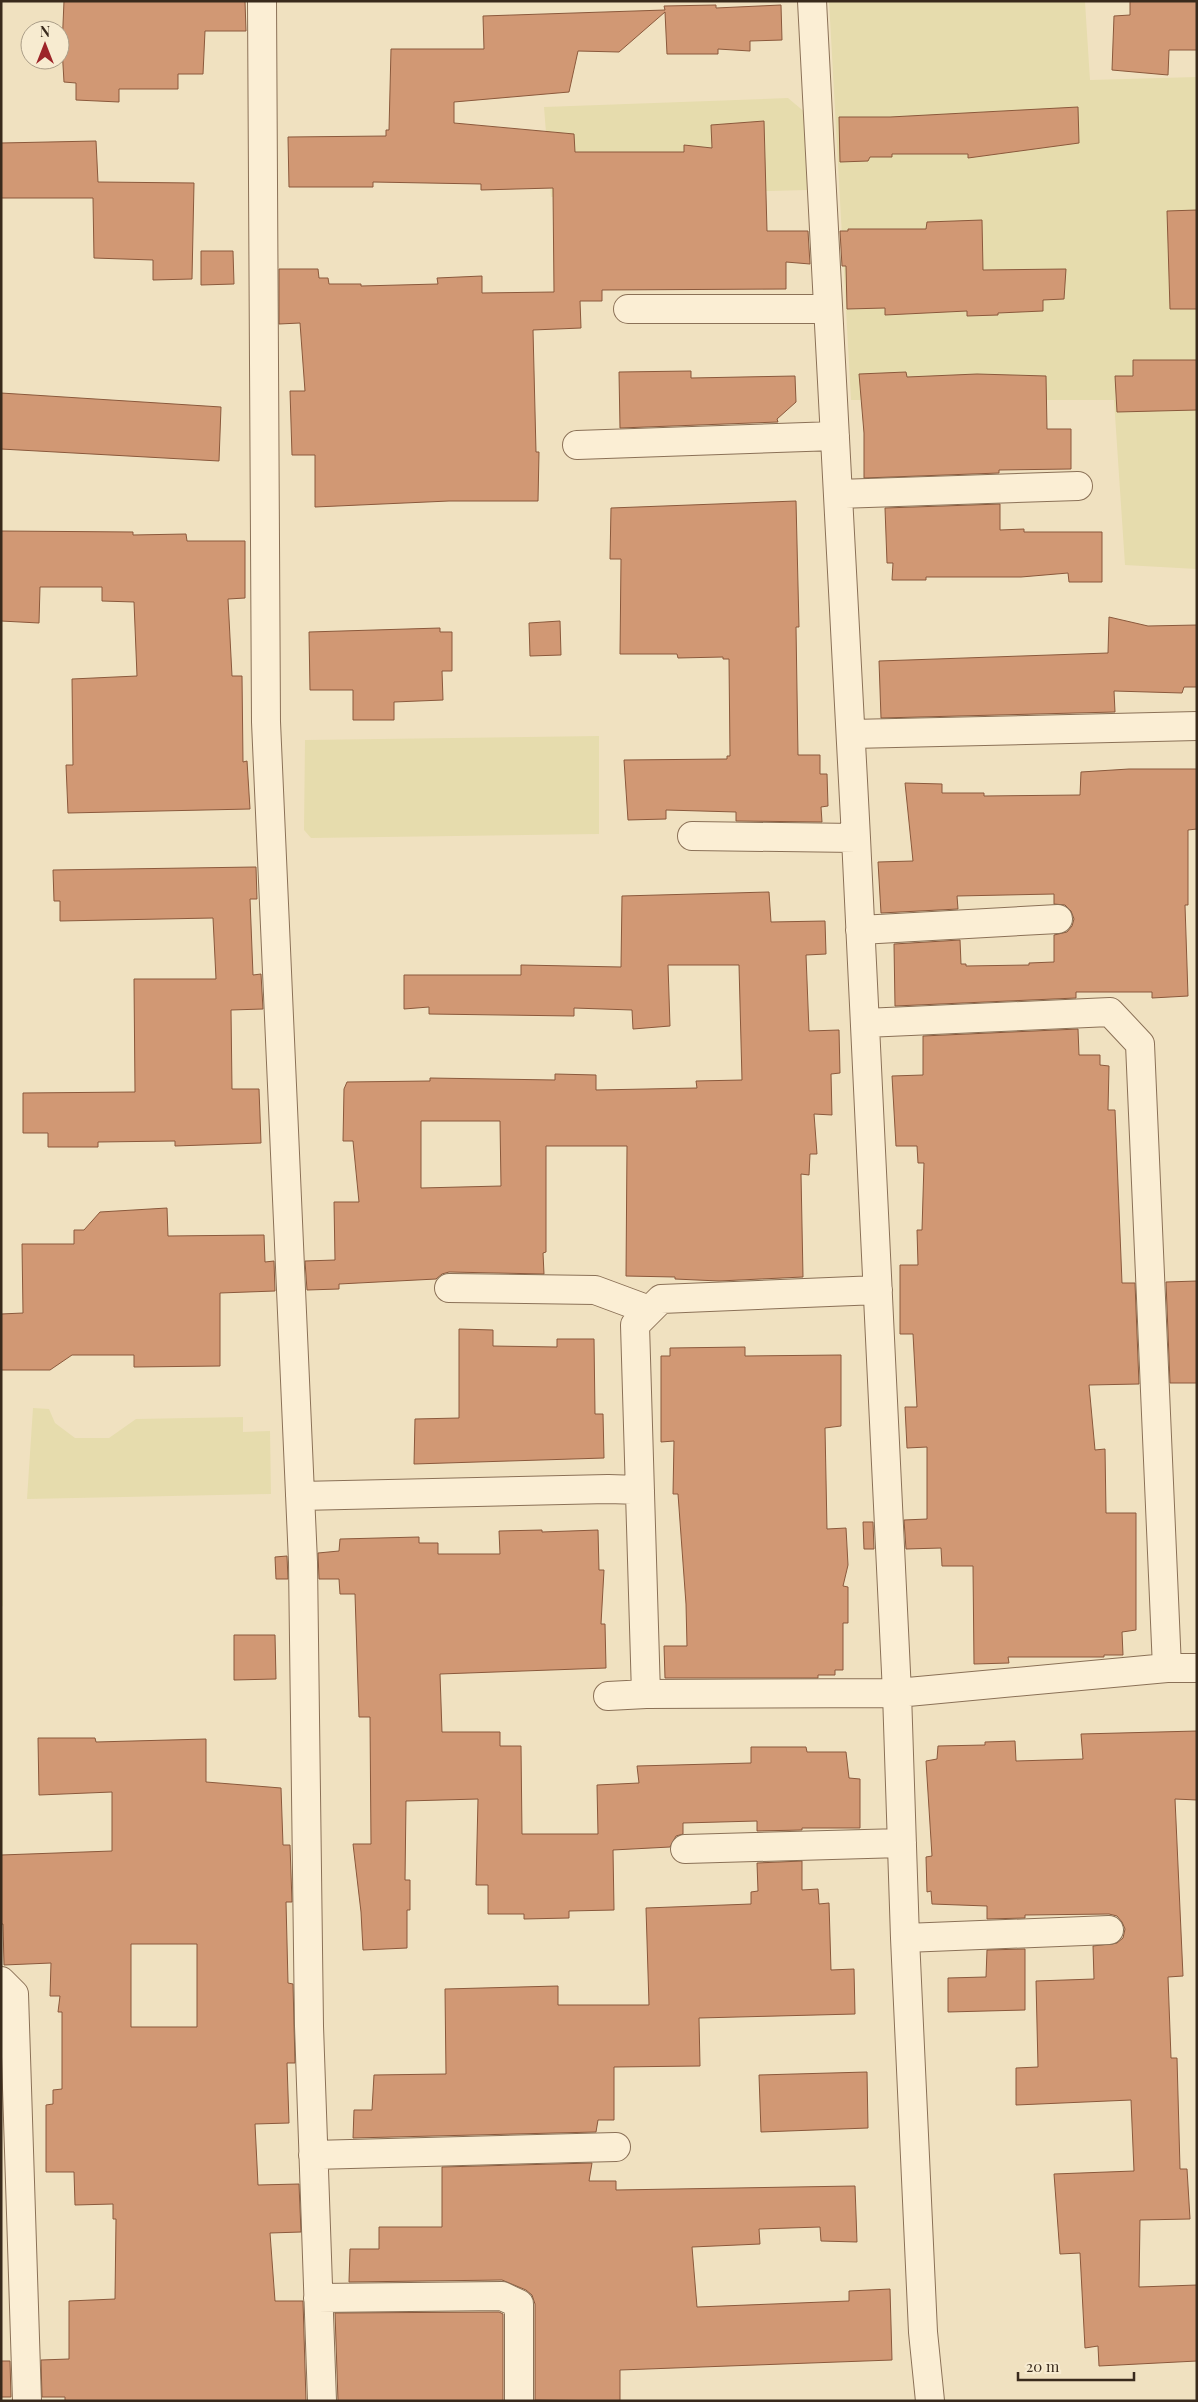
<svg xmlns="http://www.w3.org/2000/svg" width="1198" height="2402" font-family="'Playfair Display',serif">
  <rect width="100%" height="100%" fill="#f0e1c0"/>
  <path fill="#e6dcad" d="M829,1L1085,2L1090,80L1197,77V569L1125,565L1114,400H851Z
    M788,98L807,114V190L551,197L544,107Z
    M599,736V834L311,838L304,830L305,740Z
    M1,1349L3,1606L1,1607Z
    M33,1408L49,1409L55,1423L75,1438H109L136,1419L243,1417V1432L270,1431L271,1494L27,1499Z"/>
  <path fill="#d19874" stroke="#8b593c" fill-rule="evenodd" d="M64,1H245L246,31H205L203,74H178V89H119V102L76,100V83L64,82L62,48Z
    M1130,1H1197V50H1169L1168,75L1112,70L1114,16L1130,15Z
    M716,5V8L781,5L782,40L750,41V51L718,49V54H667L665,12L619,52L578,51L569,92L454,102V123L574,134L575,152H684V145L712,148L711,125L764,121L767,231H808L810,264L786,262V289L602,290V301H580L581,328L533,330L536,452H539L538,501H449L315,507V455H292L290,391H305L300,323L279,324V269H318L319,278H328L329,284H361V286L438,284L437,278L482,276V293L554,292L553,188L481,190V184L373,182V187H289L288,137L386,136V130H389L391,49H484L483,16L665,10L664,6Z
    M1078,107L1079,143L968,158V154H892V157H870L868,161L840,162L839,117H890Z
    M96,141L98,182L194,183L192,279L153,280V260L94,258L93,198H1V143Z
    M1197,210V309H1170L1167,211Z
    M982,220L983,270L1066,269L1064,299L1043,300V311L998,313V315L967,316V311L885,315V308L847,309L846,266H842L840,231H848V229H926L927,222Z
    M201,251H233L234,284L201,285Z
    M1133,360H1197V410L1117,412L1115,376H1133Z
    M691,371V378L795,376L796,402L777,419L778,422L620,428L619,372Z
    M906,372L907,377L977,374L1046,376L1047,429H1071V469L999,470V473L864,478V433L859,374Z
    M1,393L221,407L219,461L1,449Z
    M796,501L799,627H796L798,755H820V774H827L828,806L821,807L822,822L736,821V812L666,810V819L628,820L624,760L727,759V756H730L729,659H723V657L678,658L677,654H620L621,559H610L611,508Z
    M1000,504V530L1024,529V532H1102V582H1069L1068,573L1021,577H926V580H892L893,563H887L885,508Z
    M1,531L133,532V535L186,534L187,541H245V598L228,599L232,676H242L243,762L247,761L250,809L68,813L66,765H73L72,679L137,676L134,602L102,601V587H40L39,623L1,621Z
    M1109,617L1148,626L1197,625V687H1184L1182,693L1114,691L1115,712L881,718L879,661L1108,653Z
    M560,621L561,655L530,656L529,623Z
    M440,628V632H452V671H442L443,700L394,702V720H353V690H310L309,632Z
    M1129,769H1197V829L1188,830V905H1185L1188,996L1152,998V992H1076V998L895,1006L894,944L960,940L961,964H966V966L1029,965V963L1054,962V935L1067,932L1072,926L1074,919L1071,911L1065,905L1054,904V894L957,896L958,909L881,913L878,862L913,861L905,783L942,784V793H984V796L1080,795L1081,772Z
    M256,867L257,899H250L253,975L261,974L263,1009L231,1010L232,1089H259L261,1143L175,1146V1141L98,1142V1147H48V1133H23V1093L135,1092L134,979H216L213,918L60,921V901H54L53,870Z
    M769,892L771,922L825,921L826,954L806,955L809,1031L839,1030L840,1073L831,1074L832,1115L814,1114L817,1154H810L809,1175L801,1174L803,1277L719,1281L675,1279V1277L626,1276L627,1146H546V1252L543,1253L544,1274L449,1272L442,1274L436,1279L339,1284V1289L307,1290L305,1261L335,1260L334,1202H359L353,1141H343L344,1089L347,1082L430,1081V1078L555,1080V1074L596,1075V1090L697,1088L696,1081L742,1080L739,965H668L670,1026L633,1029L632,1010L574,1008V1016L429,1014V1007L404,1009V975H521V965L621,967L622,896ZM421,1121H500L501,1186L421,1188Z
    M1078,1029L1079,1055H1100V1065L1109,1066L1108,1110H1115L1122,1283H1135L1139,1384L1089,1385L1095,1450L1105,1449L1106,1513H1136V1630L1122,1632L1123,1655H1104V1657H1008L1009,1663L974,1664L973,1566H942L941,1548L906,1549L904,1520L927,1519V1447L907,1448L905,1407H917L913,1334H900V1265H918L917,1230H922L924,1163H918L917,1146H896L892,1076L923,1075V1036Z
    M167,1208L168,1236L264,1235L265,1262L274,1261L275,1291L220,1293V1366L134,1367V1355H72L50,1370H1V1314L23,1313L22,1244H74V1230H84L100,1212Z
    M1197,1281V1383H1170L1166,1282Z
    M459,1329L493,1330V1346L557,1347V1339H594L595,1414H603L604,1458L414,1464L415,1419L459,1418Z
    M745,1347V1356L841,1355V1426L825,1428L827,1529L846,1528L848,1565L843,1586L848,1587V1623H843V1670H835V1675H818V1678H665L664,1646H687L686,1604L678,1494H673L674,1441L661,1442V1356H670V1348Z
    M863,1522H873L874,1549H864Z
    M542,1530V1532L598,1530L599,1570H604L601,1624H605L606,1668L440,1674L442,1732H500V1746H521L522,1834H598L597,1785L639,1783L637,1766L751,1763V1747H806L807,1752H846L849,1778L860,1779V1828H802V1830L757,1831V1821L683,1823V1834L676,1836L670,1847L613,1850L614,1910L569,1911V1918L524,1919V1914H488V1885H476L478,1799L406,1801L405,1880H410V1910H407V1948L363,1950L361,1912L353,1844H371L370,1717H359L355,1594H340L339,1579H319L318,1553L339,1551L340,1539L419,1537V1543H438V1554H500L499,1531Z
    M287,1556L288,1579H276L275,1557Z
    M234,1635H275L276,1679L234,1680Z
    M1197,1731V1800L1175,1799L1183,1976L1168,1977L1171,2058H1177L1180,2169H1187L1190,2219L1140,2220L1139,2287L1197,2285V2361L1099,2366L1098,2346L1085,2348L1080,2253L1060,2254L1054,2174L1134,2171L1131,2100L1016,2105V2068L1038,2067L1036,1981L1094,1979L1093,1946L1117,1943L1123,1938L1125,1929L1122,1922L1117,1916L1109,1914L1025,1915V1918L987,1919V1906L932,1904L931,1891L927,1892L926,1857L932,1856L926,1761L937,1759L938,1746L985,1745V1742L1015,1741L1016,1761L1083,1759L1081,1734Z
    M38,1738H95L96,1742L206,1739V1782L281,1788L283,1845H290L292,1902H286L288,1983L293,1984L295,2063H287L289,2123L255,2124L258,2185L299,2184L301,2232L270,2233L275,2301H303L306,2401H65V2397H42L41,2360L69,2359V2301L115,2299L116,2219H113V2204L75,2205L74,2172H46V2105L53,2104V2090L62,2089V2012H58L60,1996H50L51,1963L4,1965L3,1924H1V1855L112,1851V1792L39,1795ZM131,1944H197V2027H131Z
    M802,1861V1890L818,1889L819,1904L829,1903L831,1970L854,1969L855,2014L699,2018L700,2066L614,2067V2120H598L596,2132L353,2138L354,2110H372L374,2075L446,2074L445,1989L558,1986V2005H649L646,1908L751,1904V1892L758,1891L757,1863Z
    M1025,1949V2010L948,2012V1978L986,1977L987,1950Z
    M867,2072L868,2128L761,2132L759,2075Z
    M592,2163L589,2181H616V2190L855,2186L857,2242L821,2241L820,2227L759,2229L760,2244L692,2247L697,2307L849,2301V2291L890,2289L892,2360L620,2370V2401L535,2400V2304L532,2295L526,2290L502,2280L349,2282L350,2249H379V2227H442V2167Z
    M499,2312L503,2314V2401H338L335,2313Z
    M1,2361H10L11,2397H1Z"/>
  <g fill="none" stroke-linecap="round" stroke-linejoin="round">
    <defs>
      <path id="street" d="M262,1L266,722L303,1562L309,2026L322,2401
        M812,1L856,838L897,1693L905,1938L923,2332L930,2401
        M628,309H828
        M577,445L835,436
        M838,494L1078,486
        M851,734L1197,726
        M692,836L856,838
        M860,930L1058,919
        M865,1023L1110,1012L1140,1044L1167,1668
        M449,1288L595,1290L649,1310
        M878,1290L661,1299L635,1325L646,1694L897,1693L1167,1668H1197
        M300,1496L608,1489L640,1490
        M608,1696L646,1694
        M685,1849L902,1843
        M905,1938L1109,1930
        M1,1981L14,1994L27,2401
        M313,2155L616,2147
        M318,2298L502,2296L519,2304V2401"/>
    </defs>
    <use href="#street" stroke="#8b7157" stroke-width="30"/>
    <use href="#street" stroke="#fbeed4" stroke-width="28"/>
  </g>
  <rect width="1198" height="2402" fill="none" stroke="#392a1c" stroke-width="5"/>
  <g transform="translate(45 45)"><circle r="24" fill="#f7ebd0" stroke="#ab9e88"/>
  <path d="M0-4L9 19L0 12L-9 19Z" fill="#9d2428"/>
  <text y="-8" font-size="14" font-weight="bold" text-anchor="middle" fill="#392a1c">N</text>
  </g>
  <path d="M1018 2372v8h116v-8" fill="none" stroke="#392a1c" stroke-width="2.5"/>
  <text x="1026" y="2372" font-size="15" fill="#392a1c" stroke="#f7ebd0" stroke-width="4" paint-order="stroke">20 m</text>
</svg>
